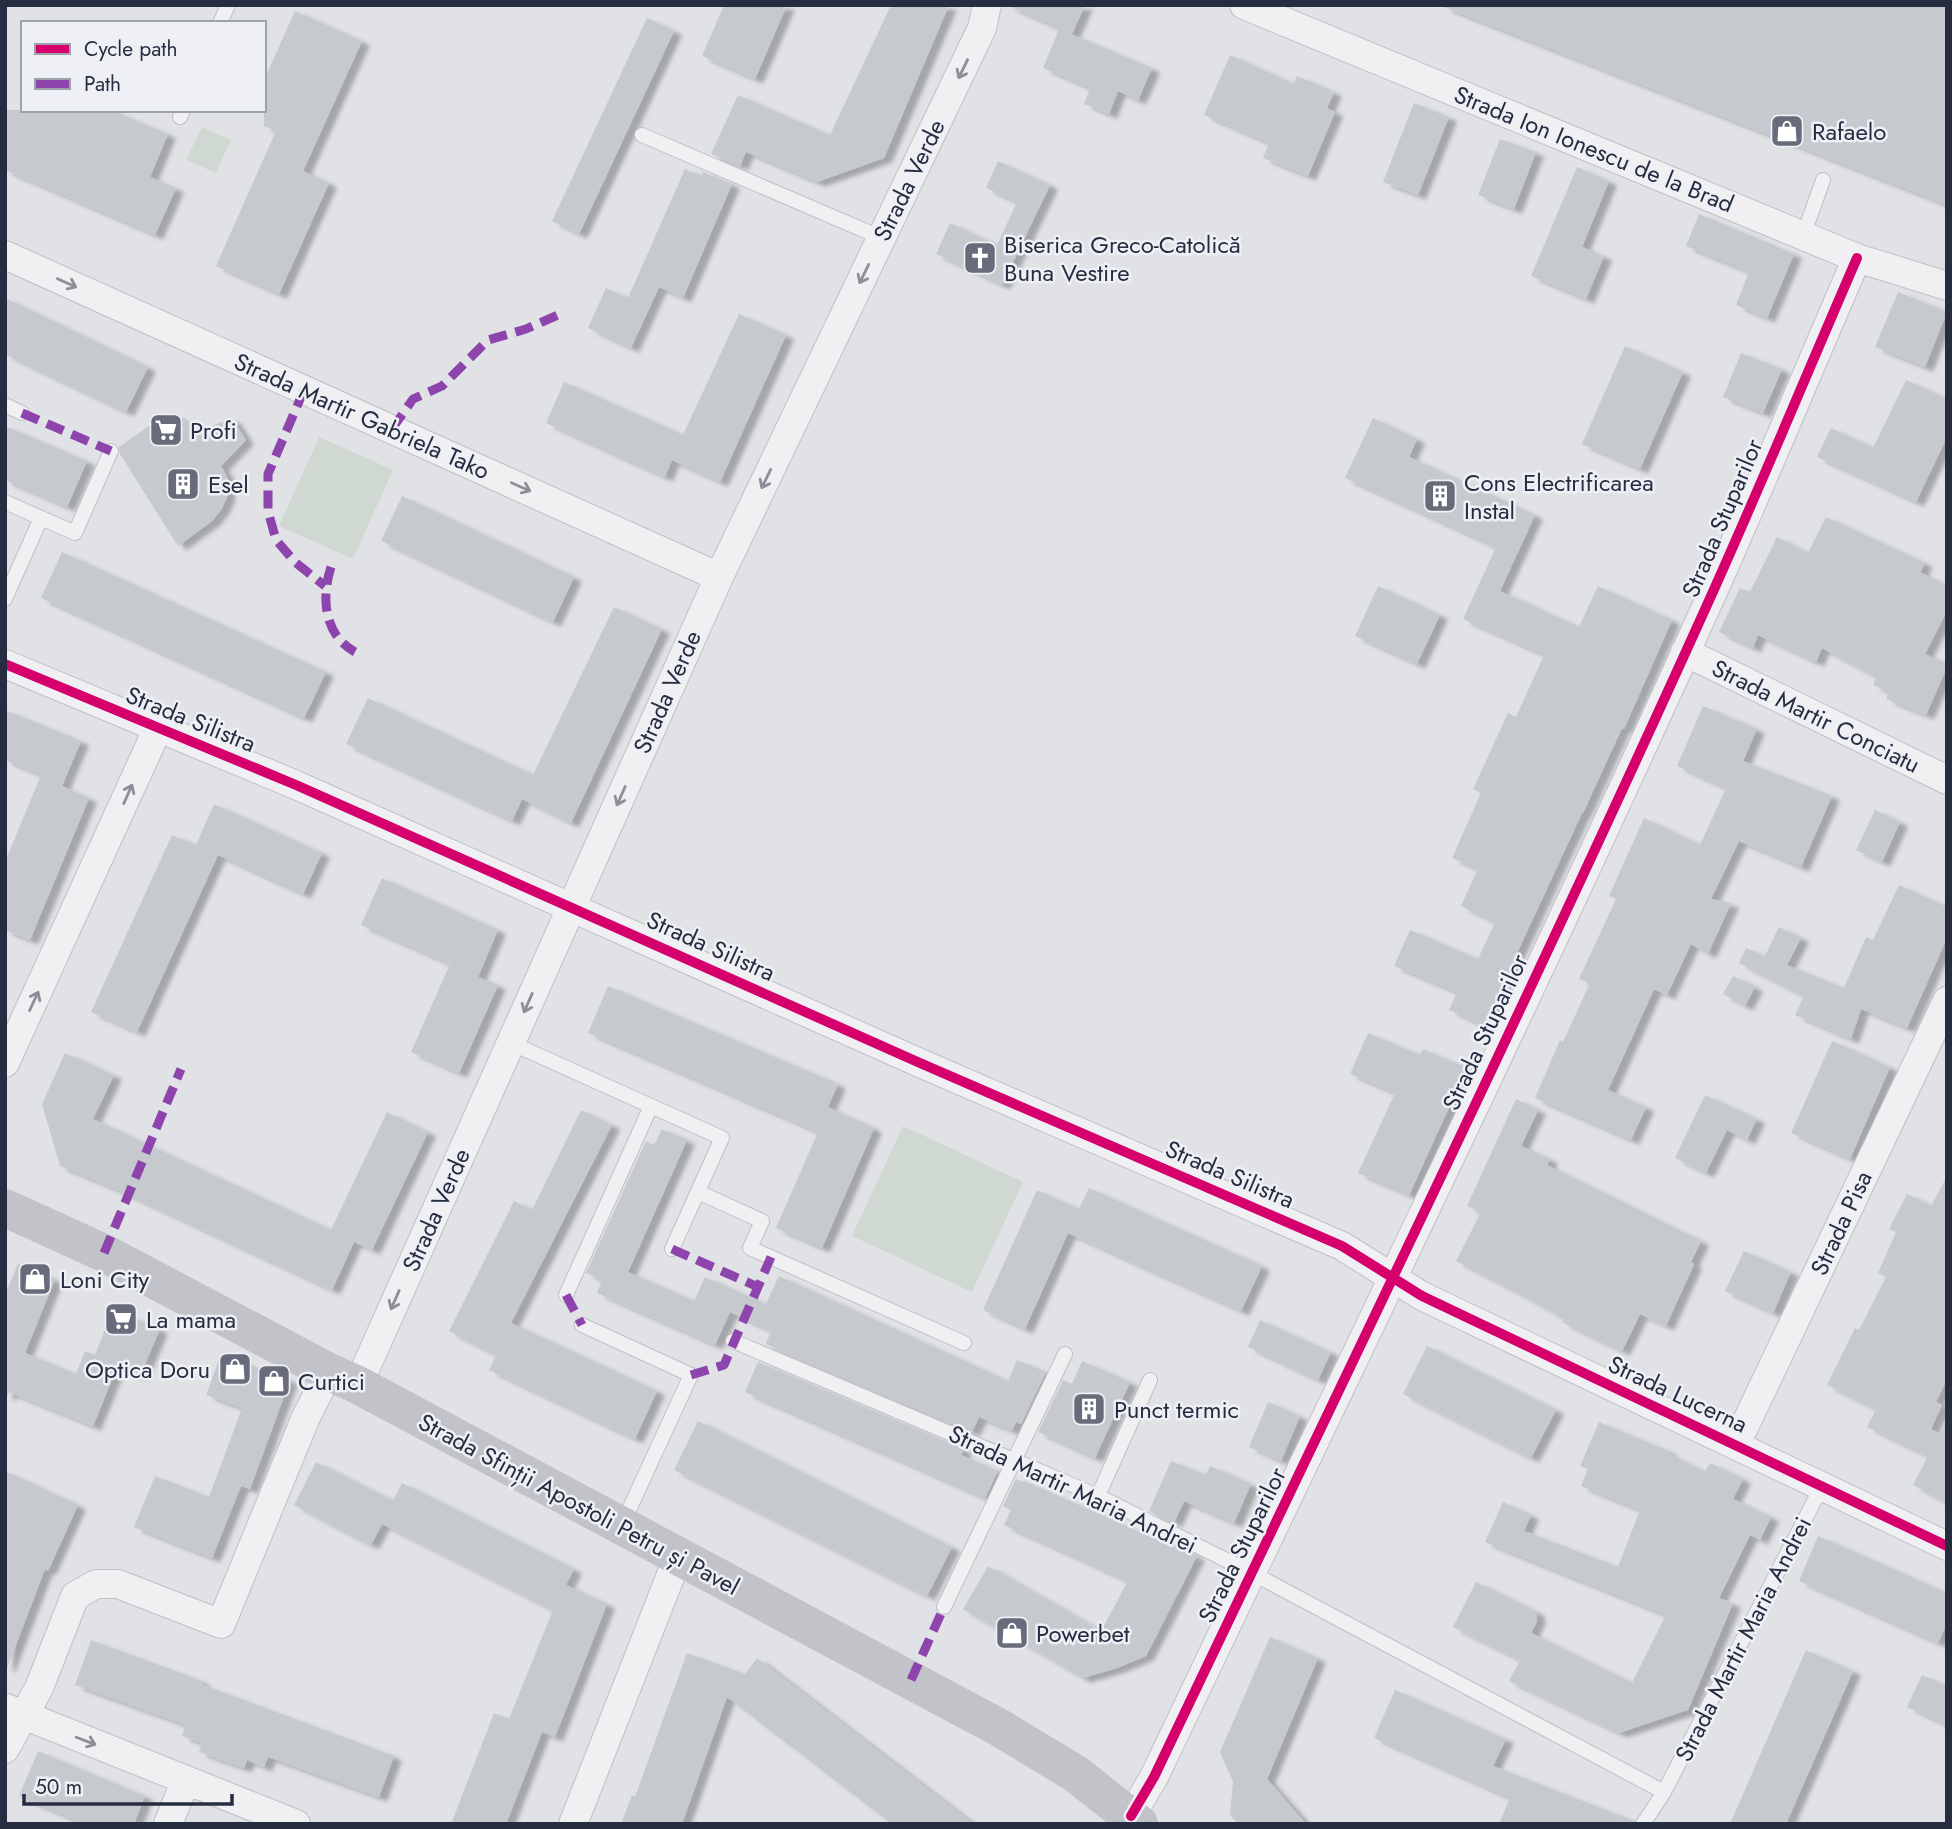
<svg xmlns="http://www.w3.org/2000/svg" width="1952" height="1829" font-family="Jost,sans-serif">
  <defs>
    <filter id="shadow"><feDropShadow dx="8" dy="4.5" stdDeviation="2" flood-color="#0004"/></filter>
  </defs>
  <rect width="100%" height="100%" fill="#e0e2e6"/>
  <path fill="#d0d9d1" d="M202,127L231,140L216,173L186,160Z
    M319,437L393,470L353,559L279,526Z
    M903,1126L1023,1182L972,1292L852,1236Z"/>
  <path fill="#c6c9cd" filter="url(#shadow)" d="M724,5H787L755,79L702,56Z
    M891,5H949L884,158L817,182L746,152L740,166L711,154L738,95L830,135Z
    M1006,5H1085L1072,34Z
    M1444,5H1947V205L1444,7Z
    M295,11L362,41L303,171L329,183L279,294L216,266L276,131L264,126V80Z
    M647,18L674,31L579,234L552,221Z
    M1059,29L1152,68L1138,100L1118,91L1109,114L1084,104L1090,88L1043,68Z
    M1230,55L1294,84L1297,76L1334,92L1327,108L1335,112L1308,176L1263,158L1269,143L1204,115Z
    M1414,103L1449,117L1418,195L1383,182Z
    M5,110H111L168,134L150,177L176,188L155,235L5,170Z
    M1500,139L1536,152L1514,209L1478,195Z
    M998,161L1050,185L1002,285L936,254L950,223L997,245L1017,202L986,188Z
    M1577,167L1609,181L1582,247L1604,256L1586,299L1531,276Z
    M685,169L701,176L703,172L732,184L683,298L659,287L631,348L588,328L606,288L628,298Z
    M1699,214L1794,254L1767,318L1736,305L1749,272L1686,246Z
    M1898,292L1947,312L1925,367L1875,347Z
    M5,298L148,367L126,412L5,354Z
    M739,314L786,335L720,482L672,460L665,477L546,423L564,382L683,435Z
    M1625,346L1683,372L1640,469L1582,444Z
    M1741,353L1782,369L1763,413L1723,397Z
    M1906,380L1947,399V437L1916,502L1817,457L1831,428L1873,448Z
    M174,418H184L201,430L232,418L246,440L221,466L228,479L227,497L221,510L212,521L178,546L120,454L119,447L156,421Z
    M1373,418L1417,439L1409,457L1535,515L1500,591L1579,627L1598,586L1672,620L1624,729L1622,728L1583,813H1582L1517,953L1485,1026L1449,1010L1457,992L1394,966L1410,930L1478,959L1495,922L1461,906L1478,869L1452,858L1481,793L1473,789L1508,713L1516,717L1544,655L1463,619L1496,547L1345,478Z
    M5,426L87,461L67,507L5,480Z
    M402,496L574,577L553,622L381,541Z
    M1826,517L1925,563L1920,572L1947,586V611L1925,654L1947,664V667L1926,715L1886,699L1889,692L1873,685L1876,677L1822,648L1816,662L1758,635L1753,648L1719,632L1740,588L1750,592L1777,537L1808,553Z
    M62,552L326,672L304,718L41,598Z
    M1378,586L1440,615L1417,664L1355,636Z
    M614,607L662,629L571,823L522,799L512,821L346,744L368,698L533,775Z
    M1703,706L1757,729L1743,761L1832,796L1801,867L1739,841L1711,899L1731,903L1708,954L1691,944L1667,995L1654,989L1608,1090L1646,1107L1631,1140L1535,1098L1560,1040L1563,1042L1590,983L1579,979L1616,899L1609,896L1644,818L1700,845L1726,788L1677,766Z
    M5,710L81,741L62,786L89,798L30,940L5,930V862L41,775L5,760Z
    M214,804L322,853L303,894L218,855L137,1032L91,1012L172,835L196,845Z
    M1875,810L1900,822L1882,862L1856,850Z
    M382,878L498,930L478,977L498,985L459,1073L411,1052L450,964L361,925Z
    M1899,885L1947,907V938L1907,1028L1861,1009L1851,1039L1795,1015L1804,996L1739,963L1746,948L1765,956L1779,927L1801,938L1787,965L1844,988L1866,937L1873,940Z
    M1733,976L1755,987L1745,1006L1723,994Z
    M608,986L838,1084L828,1107L874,1128L822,1248L776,1228L818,1132L588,1033Z
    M1368,1033L1420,1055L1423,1049L1467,1068L1409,1195L1358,1173L1395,1093L1350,1074Z
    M1832,1041L1890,1067L1850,1159L1791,1133Z
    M65,1053L114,1075L93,1119L331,1230L387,1112L428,1132L372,1250L354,1242L332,1290L118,1190L60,1166L42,1104Z
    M1705,1095L1757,1119L1747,1140L1727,1130L1706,1173L1675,1158Z
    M1516,1099L1538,1110L1521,1146L1550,1159L1547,1165L1701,1241L1691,1262L1694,1264L1666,1326L1640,1314L1622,1351L1562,1322L1564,1319L1523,1295L1456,1261L1481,1212L1467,1206Z
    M581,1110L612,1125L511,1323L657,1391L635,1439L489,1370L496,1355L449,1331L514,1201L532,1210Z
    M662,1129L687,1140L628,1272L694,1301L705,1277L766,1304L779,1276L1008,1381L1017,1360L1046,1372L1021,1424L1016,1422L1012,1431L979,1417L972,1432L766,1344L771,1331L730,1312L715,1345L597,1293L602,1280L586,1273L646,1141L654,1145Z
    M1947,1176V1379L1936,1402L1942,1405L1931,1429L1940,1434L1947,1421V1503L1913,1485L1928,1456L1867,1427L1876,1409L1827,1385L1855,1328L1859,1330L1886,1277L1878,1273L1896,1232L1889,1229L1907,1194L1931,1206Z
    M1089,1188L1262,1266L1241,1311L1068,1233L1025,1329L983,1310L1037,1190L1079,1209Z
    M1744,1251L1791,1272L1773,1313L1725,1291Z
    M18,1264L55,1279L25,1353L76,1374L85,1351L95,1355L113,1309L160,1329L140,1376L117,1367L93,1426L9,1392L5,1399V1295Z
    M1260,1320L1331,1352L1318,1380L1248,1347Z
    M1427,1346L1556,1410L1531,1458L1403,1394Z
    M221,1354L290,1380L250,1489L241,1486L212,1558L134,1527L155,1476L209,1497L242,1408L206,1395Z
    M1082,1361L1130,1382L1095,1458L1038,1432L1063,1380L1072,1384Z
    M758,1362L964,1449L961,1455L998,1471L985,1498L745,1392Z
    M1268,1402L1300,1416L1281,1461L1249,1447Z
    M698,1421L952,1547L927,1596L674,1470Z
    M1599,1422L1668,1451L1667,1453L1705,1472L1710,1463L1743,1479L1733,1499L1771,1517L1760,1540L1750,1535L1719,1598L1733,1603L1688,1710L1619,1733L1509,1681L1520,1660L1453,1627L1476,1582L1537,1612V1621L1531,1633L1632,1683L1666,1615L1485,1542L1503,1502L1531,1515L1524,1531L1618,1567L1640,1510L1581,1486L1588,1469L1580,1466Z
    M1171,1461L1206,1475L1210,1466L1251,1484L1234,1523L1184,1501L1174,1523L1149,1511Z
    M316,1462L393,1501L402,1483L574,1569L566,1585L607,1604L555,1737L542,1732L506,1824H451L494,1713L509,1719L553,1610L382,1524L371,1545L294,1505Z
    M5,1471L78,1505L48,1571L45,1569L7,1668L5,1667Z
    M1016,1479L1023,1482L1024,1481L1140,1532L1141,1528L1197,1556L1146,1656L1117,1668L1083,1678L963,1609L988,1566L1101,1631L1128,1581L1004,1525L1011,1510L1003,1506Z
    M1818,1536L1947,1593V1623L1938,1643L1799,1581Z
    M1270,1637L1318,1658L1267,1779L1306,1824H1238L1230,1815L1233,1782L1220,1752Z
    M91,1640L202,1681L201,1684L394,1756L379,1797L268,1757L264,1767L247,1760L244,1768L199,1752L202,1743L182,1736L186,1725L75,1685Z
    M1806,1650L1853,1671L1786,1824H1730Z
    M687,1653L745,1674L757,1658L973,1824H892L727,1697L682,1824H621L632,1795L635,1797Z
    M1922,1675L1947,1686V1725L1907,1707Z
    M1395,1690L1506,1739L1493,1766L1634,1821L1633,1824H1499L1510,1798L1374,1738Z
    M38,1751L145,1796L134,1824H84L19,1796Z"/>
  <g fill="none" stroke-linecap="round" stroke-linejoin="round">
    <defs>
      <path id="lane" d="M220,23L228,5
        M180,117L183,110
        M642,135L882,238
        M1803,236L1823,180
        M5,405L22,413
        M5,502L75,533L111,451
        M5,599L41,518
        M511,1043L722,1138L672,1249
        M698,1192L762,1221L750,1248L964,1343
        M566,1295L651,1106
        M582,1325L691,1375L622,1525
        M733,1341L1098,1496L1252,1573L1664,1792
        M1098,1496L1150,1380
        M944,1607L1065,1354
        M1643,1824L1664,1792L1822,1486"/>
      <path id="street" d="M1244,5L1857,258L1947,286
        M5,255L719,577
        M1685,652L1947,780
        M5,664L296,785L920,1063L1342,1246L1422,1296L1947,1546
        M5,1063L158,728
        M358,1385L719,577L982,28L987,5
        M1736,1444L1947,1001
        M6,1708L296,1824
        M5,1749L39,1688L75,1596L96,1584H118L221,1624L306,1417L329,1372
        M1131,1816L1154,1777C1340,1387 1529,999 1707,605C1759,490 1807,373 1857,258
        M168,1824L186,1780
        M573,1824L678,1557"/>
    </defs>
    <use href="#lane" stroke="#bec0c4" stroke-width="16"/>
    <use href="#street" stroke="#bec0c4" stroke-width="30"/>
    <use href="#lane" stroke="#f0f0f2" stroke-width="14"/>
    <use href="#street" stroke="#f0f0f2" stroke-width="28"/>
    <path stroke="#c1c3c9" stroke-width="38" d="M5,1208L104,1253L329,1372L358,1385L1000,1728L1076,1774L1139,1824"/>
    <path stroke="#8e44ad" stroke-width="9" stroke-dasharray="18 9" stroke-linecap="butt" d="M304,390L268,474V511L276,540L295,562L325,586
      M22,413L111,451
      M392,429L413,399L442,386L488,340L526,329L560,314
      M331,567C321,598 324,635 355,652
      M672,1249L758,1287
      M104,1253L181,1069
      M566,1295L582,1325
      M691,1375L724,1365L771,1257
      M911,1680L944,1607"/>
    <defs>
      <path id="cycleway" d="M5,664L296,785L920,1063L1342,1246L1422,1296L1947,1546
        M1131,1816L1154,1777C1340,1387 1529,999 1707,605C1759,490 1807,373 1857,258"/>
    </defs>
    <use href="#cycleway" stroke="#eef0f6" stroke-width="15"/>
    <use href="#cycleway" stroke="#d6006c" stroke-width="10"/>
  </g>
  <defs><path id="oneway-shaft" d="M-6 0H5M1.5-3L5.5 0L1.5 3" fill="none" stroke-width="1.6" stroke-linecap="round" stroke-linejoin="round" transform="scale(1.75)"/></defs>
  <g stroke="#8c8e99">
    <use href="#oneway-shaft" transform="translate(963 69) rotate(116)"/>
    <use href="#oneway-shaft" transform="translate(864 274) rotate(116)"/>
    <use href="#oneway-shaft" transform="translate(67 283) rotate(24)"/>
    <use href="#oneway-shaft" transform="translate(766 479) rotate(116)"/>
    <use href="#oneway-shaft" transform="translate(521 487) rotate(24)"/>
    <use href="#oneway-shaft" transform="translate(128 794) rotate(-66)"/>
    <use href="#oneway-shaft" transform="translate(621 796) rotate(114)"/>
    <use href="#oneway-shaft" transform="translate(34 1001) rotate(-65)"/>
    <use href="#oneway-shaft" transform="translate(528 1003) rotate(114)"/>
    <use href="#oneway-shaft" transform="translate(395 1300) rotate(114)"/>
    <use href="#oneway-shaft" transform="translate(86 1741) rotate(21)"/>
  </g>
  <defs>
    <symbol id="shop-square" viewBox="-11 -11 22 22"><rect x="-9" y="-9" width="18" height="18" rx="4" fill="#686c7a" stroke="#eef0f6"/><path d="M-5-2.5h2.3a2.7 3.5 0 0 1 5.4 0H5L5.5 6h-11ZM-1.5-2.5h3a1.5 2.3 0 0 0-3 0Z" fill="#fff"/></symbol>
    <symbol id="church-square" viewBox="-11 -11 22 22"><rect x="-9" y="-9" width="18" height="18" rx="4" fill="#686c7a" stroke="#eef0f6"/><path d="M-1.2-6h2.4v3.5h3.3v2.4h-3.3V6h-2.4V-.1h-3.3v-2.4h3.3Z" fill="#fff"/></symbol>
    <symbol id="supermarket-square" viewBox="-11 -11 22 22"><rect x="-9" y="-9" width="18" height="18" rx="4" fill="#686c7a" stroke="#eef0f6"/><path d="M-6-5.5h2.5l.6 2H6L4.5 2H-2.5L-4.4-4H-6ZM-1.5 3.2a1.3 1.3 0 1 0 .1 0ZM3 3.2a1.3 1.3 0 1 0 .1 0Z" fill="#fff"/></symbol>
    <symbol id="building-square" viewBox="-11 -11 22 22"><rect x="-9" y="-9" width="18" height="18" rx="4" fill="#686c7a" stroke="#eef0f6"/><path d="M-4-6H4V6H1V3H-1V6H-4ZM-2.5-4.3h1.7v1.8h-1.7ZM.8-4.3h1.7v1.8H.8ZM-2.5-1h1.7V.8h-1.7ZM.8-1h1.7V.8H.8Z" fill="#fff"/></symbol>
  </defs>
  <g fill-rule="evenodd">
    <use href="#shop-square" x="1768" y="112" width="38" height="38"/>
    <use href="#church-square" x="961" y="239" width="38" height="38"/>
    <use href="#supermarket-square" x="147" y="411" width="38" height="38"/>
    <use href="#building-square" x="164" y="465" width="38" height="38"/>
    <use href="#building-square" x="1421" y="477" width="38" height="38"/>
    <use href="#shop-square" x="16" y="1260" width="38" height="38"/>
    <use href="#supermarket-square" x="102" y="1300" width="38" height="38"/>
    <use href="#shop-square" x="216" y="1350" width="38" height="38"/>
    <use href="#shop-square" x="255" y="1362" width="38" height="38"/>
    <use href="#building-square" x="1070" y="1390" width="38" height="38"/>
    <use href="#shop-square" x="993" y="1614" width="38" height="38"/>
  </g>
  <g text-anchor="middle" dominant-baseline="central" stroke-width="5" stroke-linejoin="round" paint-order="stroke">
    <g font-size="24" fill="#272d40" stroke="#eef0f6" text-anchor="start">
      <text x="1812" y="131">Rafaelo</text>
      <text x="1004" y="244">Biserica Greco-Catolică<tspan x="1004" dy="28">Buna Vestire</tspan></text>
      <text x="190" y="430">Profi</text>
      <text x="1464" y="482">Cons Electrificarea<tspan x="1464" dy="28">Instal</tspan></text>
      <text x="208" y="484">Esel</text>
      <text x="60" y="1279">Loni City</text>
      <text x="146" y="1319">La mama</text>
      <text x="210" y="1369" text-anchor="end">Optica Doru</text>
      <text x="298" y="1381">Curtici</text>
      <text x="1114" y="1409">Punct termic</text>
      <text x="1036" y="1633">Powerbet</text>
    </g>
    <g font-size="24" fill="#272d40" stroke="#eef0f6">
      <text transform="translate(1594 149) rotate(22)">Strada Ion Ionescu de la Brad</text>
      <text transform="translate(909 180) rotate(-64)">Strada Verde</text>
      <text transform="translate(362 416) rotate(24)">Strada Martir Gabriela Tako</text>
      <text transform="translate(1722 518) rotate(-67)">Strada Stuparilor</text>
      <text transform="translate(667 692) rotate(-66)">Strada Verde</text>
      <text transform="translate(1816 716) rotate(26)">Strada Martir Conciatu</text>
      <text transform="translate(191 719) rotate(22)">Strada Silistra</text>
      <text transform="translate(711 946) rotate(24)">Strada Silistra</text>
      <text transform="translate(1485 1032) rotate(-65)">Strada Stuparilor</text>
      <text transform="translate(1230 1174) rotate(23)">Strada Silistra</text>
      <text transform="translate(436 1210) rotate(-66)">Strada Verde</text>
      <text transform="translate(1841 1223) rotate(-65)">Strada Pisa</text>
      <text transform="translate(1678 1394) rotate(25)">Strada Lucerna</text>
      <text transform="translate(1073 1489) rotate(25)">Strada Martir Maria Andrei</text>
      <text transform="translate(579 1504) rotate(28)">Strada Sfinții Apostoli Petru și Pavel</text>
      <text transform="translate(1242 1545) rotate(-64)">Strada Stuparilor</text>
      <text transform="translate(1743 1639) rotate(-63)">Strada Martir Maria Andrei</text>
    </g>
  </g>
  <rect width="1952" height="1829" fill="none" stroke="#272d40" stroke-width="14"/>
  <rect x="21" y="21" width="245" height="91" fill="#eef0f6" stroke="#9ea2ad" stroke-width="2"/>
  <rect x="35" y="44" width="35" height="10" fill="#d6006c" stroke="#9ea2ad" stroke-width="2"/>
  <text x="84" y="56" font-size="21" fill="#272d40">Cycle path</text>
  <rect x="35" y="79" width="35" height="10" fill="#8e44ad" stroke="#9ea2ad" stroke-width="2"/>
  <text x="84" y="91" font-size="21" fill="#272d40">Path</text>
  <path d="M24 1794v10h208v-10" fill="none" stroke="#272d40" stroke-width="3.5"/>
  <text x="35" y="1794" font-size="21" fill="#272d40" stroke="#eef0f6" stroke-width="5" paint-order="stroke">50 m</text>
</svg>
